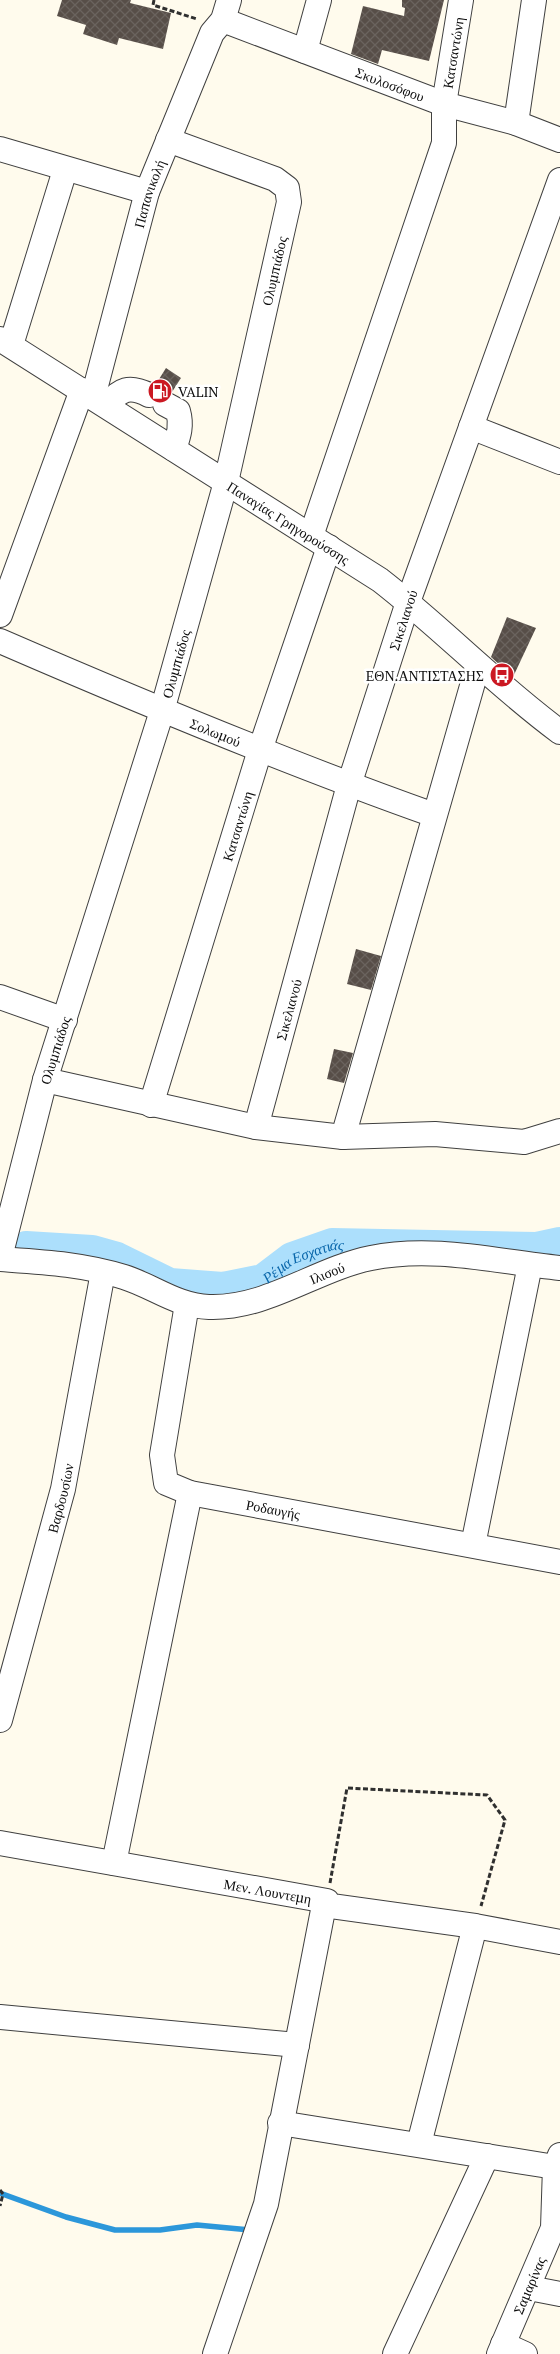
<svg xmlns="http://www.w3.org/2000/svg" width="560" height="2354" font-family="'PT Serif',serif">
  <defs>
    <pattern id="building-cross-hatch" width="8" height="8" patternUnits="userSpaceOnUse" patternTransform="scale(1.25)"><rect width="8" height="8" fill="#574e48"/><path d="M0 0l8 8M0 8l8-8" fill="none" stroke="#6a635e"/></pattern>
  </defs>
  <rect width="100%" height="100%" fill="#fffbed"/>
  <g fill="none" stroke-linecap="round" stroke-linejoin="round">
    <path stroke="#2c97da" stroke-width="5.5" d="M0,2193L66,2217L115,2230H160L197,2225L250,2230"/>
    <path stroke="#acdffc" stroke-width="32" id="s1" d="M26,1247L92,1251L117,1258L170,1284L223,1288L263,1280L292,1258L332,1244L537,1248L560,1243"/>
  </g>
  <path fill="url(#building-cross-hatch)" d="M62,0H131L130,3L171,13L163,49L119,38L117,45L83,34L86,25L57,16Z
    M402,0H444L429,61L382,50L378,64L351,54L363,6L404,16L405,8L402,7Z
    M166,368L181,378L172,392L162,391L156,384Z
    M507,617L536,628L513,677L491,657Z
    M356,949L381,956L371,990L347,984Z
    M334,1049L353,1053L344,1083L327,1079Z"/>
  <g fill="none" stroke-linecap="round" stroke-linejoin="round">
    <defs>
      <g id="minor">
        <path id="s2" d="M223,20L444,104L516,123L560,140"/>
        <path d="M305,51L319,0"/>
        <path d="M516,123L534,0"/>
        <path d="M0,149L147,192"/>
        <path id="s3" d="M0,339L380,580C442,628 496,685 560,732"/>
        <path d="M11,345L65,170"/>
        <path id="s4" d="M93,397L147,192L212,33L223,20L229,0"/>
        <path d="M165,404L178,411C182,425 179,435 174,449"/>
        <path d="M106,405C121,389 129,385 149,395"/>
        <path d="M471,427L560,462"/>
        <path id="s5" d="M311,536L444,143V104L461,0"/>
        <path d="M0,615L82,390"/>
        <path id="s6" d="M0,641C143,703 287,763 434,815"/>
        <path d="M0,997L65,1020"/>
        <path d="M45,1080L256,1127L343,1137L435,1134L524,1142L560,1131"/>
        <path id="s7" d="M151,1105L260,750L329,547"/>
        <path id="s8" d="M256,1127L349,785L408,602L560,180"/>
        <path d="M343,1137L478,665"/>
        <path id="s9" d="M0,1257L45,1080L162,711L226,482L289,202L287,188L275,179L168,140"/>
        <path id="s10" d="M0,1259C42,1262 83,1264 124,1277C153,1286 177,1306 209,1307C267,1309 316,1269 371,1258C434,1245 498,1262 560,1268"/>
        <path id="s11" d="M187,1304L162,1455L166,1483L190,1493L560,1562"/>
        <path d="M473,1545L530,1265"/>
        <path id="s12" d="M0,1720L63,1489L103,1272"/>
        <path id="s13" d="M0,1843L327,1901L324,1905L475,1926L560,1942"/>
        <path d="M114,1863L190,1493"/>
        <path d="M0,2017L297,2045"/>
        <path d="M280,2123L555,2167"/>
        <path d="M419,2144L475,1926"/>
        <path d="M529,2288L560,2294"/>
        <path d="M503,2344L525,2354"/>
        <path d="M215,2354L266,2204L324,1905"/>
        <path d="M395,2354L487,2156"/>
        <path id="s14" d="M499,2354L553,2228L555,2167L560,2155"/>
      </g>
    </defs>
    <use href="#minor" stroke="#404040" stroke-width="26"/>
    <path stroke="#2f2f2f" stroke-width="3" stroke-dasharray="5 2.5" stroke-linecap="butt" d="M154,0L153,5L197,19
      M330,1883L347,1788L487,1795L505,1820L481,1906
      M0,2190L3,2194L0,2206"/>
    <use href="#minor" stroke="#fff" stroke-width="24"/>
  </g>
  <defs>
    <symbol id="fuel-disc" viewBox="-11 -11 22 22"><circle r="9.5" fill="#cb1822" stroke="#fff"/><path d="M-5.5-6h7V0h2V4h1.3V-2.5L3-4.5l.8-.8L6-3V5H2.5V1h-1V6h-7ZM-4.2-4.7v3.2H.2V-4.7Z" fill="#fff"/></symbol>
    <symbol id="bus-disc" viewBox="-11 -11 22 22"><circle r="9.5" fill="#cb1822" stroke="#fff"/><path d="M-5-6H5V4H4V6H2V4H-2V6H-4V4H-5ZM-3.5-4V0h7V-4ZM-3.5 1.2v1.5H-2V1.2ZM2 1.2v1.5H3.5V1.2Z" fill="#fff"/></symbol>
  </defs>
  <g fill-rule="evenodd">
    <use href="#fuel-disc" x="146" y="377" width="28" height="28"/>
    <use href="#bus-disc" x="488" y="661" width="28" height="28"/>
  </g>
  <g text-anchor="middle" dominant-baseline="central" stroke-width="5" stroke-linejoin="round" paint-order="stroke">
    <g font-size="14" fill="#0d0d0d" stroke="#fff">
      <text stroke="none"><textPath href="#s5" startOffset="506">Κατσαντώνη</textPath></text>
      <text stroke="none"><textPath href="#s2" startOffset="179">Σκυλοσόφου</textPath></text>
      <text stroke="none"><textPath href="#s4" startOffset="211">Παπανικολή</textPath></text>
      <text stroke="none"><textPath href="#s9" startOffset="1024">Ολυμπιάδος</textPath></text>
      <text stroke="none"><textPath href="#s3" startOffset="342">Παναγίας Γρηγορούσσης</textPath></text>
      <text stroke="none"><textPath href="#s8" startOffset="528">Σικελιανού</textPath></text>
      <text stroke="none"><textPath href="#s9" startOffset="619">Ολυμπιάδος</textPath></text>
      <text stroke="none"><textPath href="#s6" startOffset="234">Σολωμού</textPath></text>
      <text stroke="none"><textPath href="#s7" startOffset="292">Κατσαντώνη</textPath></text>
      <text stroke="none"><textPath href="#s8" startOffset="122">Σικελιανού</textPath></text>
      <text stroke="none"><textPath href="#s9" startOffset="214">Ολυμπιάδος</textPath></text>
      <text stroke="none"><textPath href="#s10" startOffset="340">Ιλισού</textPath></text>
      <text stroke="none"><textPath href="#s12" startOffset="230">Βαρδουσίων</textPath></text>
      <text stroke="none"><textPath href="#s11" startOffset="292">Ροδαυγής</textPath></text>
      <text stroke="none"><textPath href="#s13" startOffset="272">Μεν. Λουντεμη</textPath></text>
      <text stroke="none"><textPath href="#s14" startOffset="75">Σαμαρίνας</textPath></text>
    </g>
    <g font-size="14" fill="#0d0d0d" stroke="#fff" text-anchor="start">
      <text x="178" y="391">VALIN</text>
      <text x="484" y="675" text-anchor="end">ΕΘΝ.ΑΝΤΙΣΤΑΣΗΣ</text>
    </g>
    <g font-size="15" font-style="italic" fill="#0a67ab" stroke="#fff">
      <text stroke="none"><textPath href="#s1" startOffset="291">Ρέμα Εσχατιάς</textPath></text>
    </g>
  </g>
</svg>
